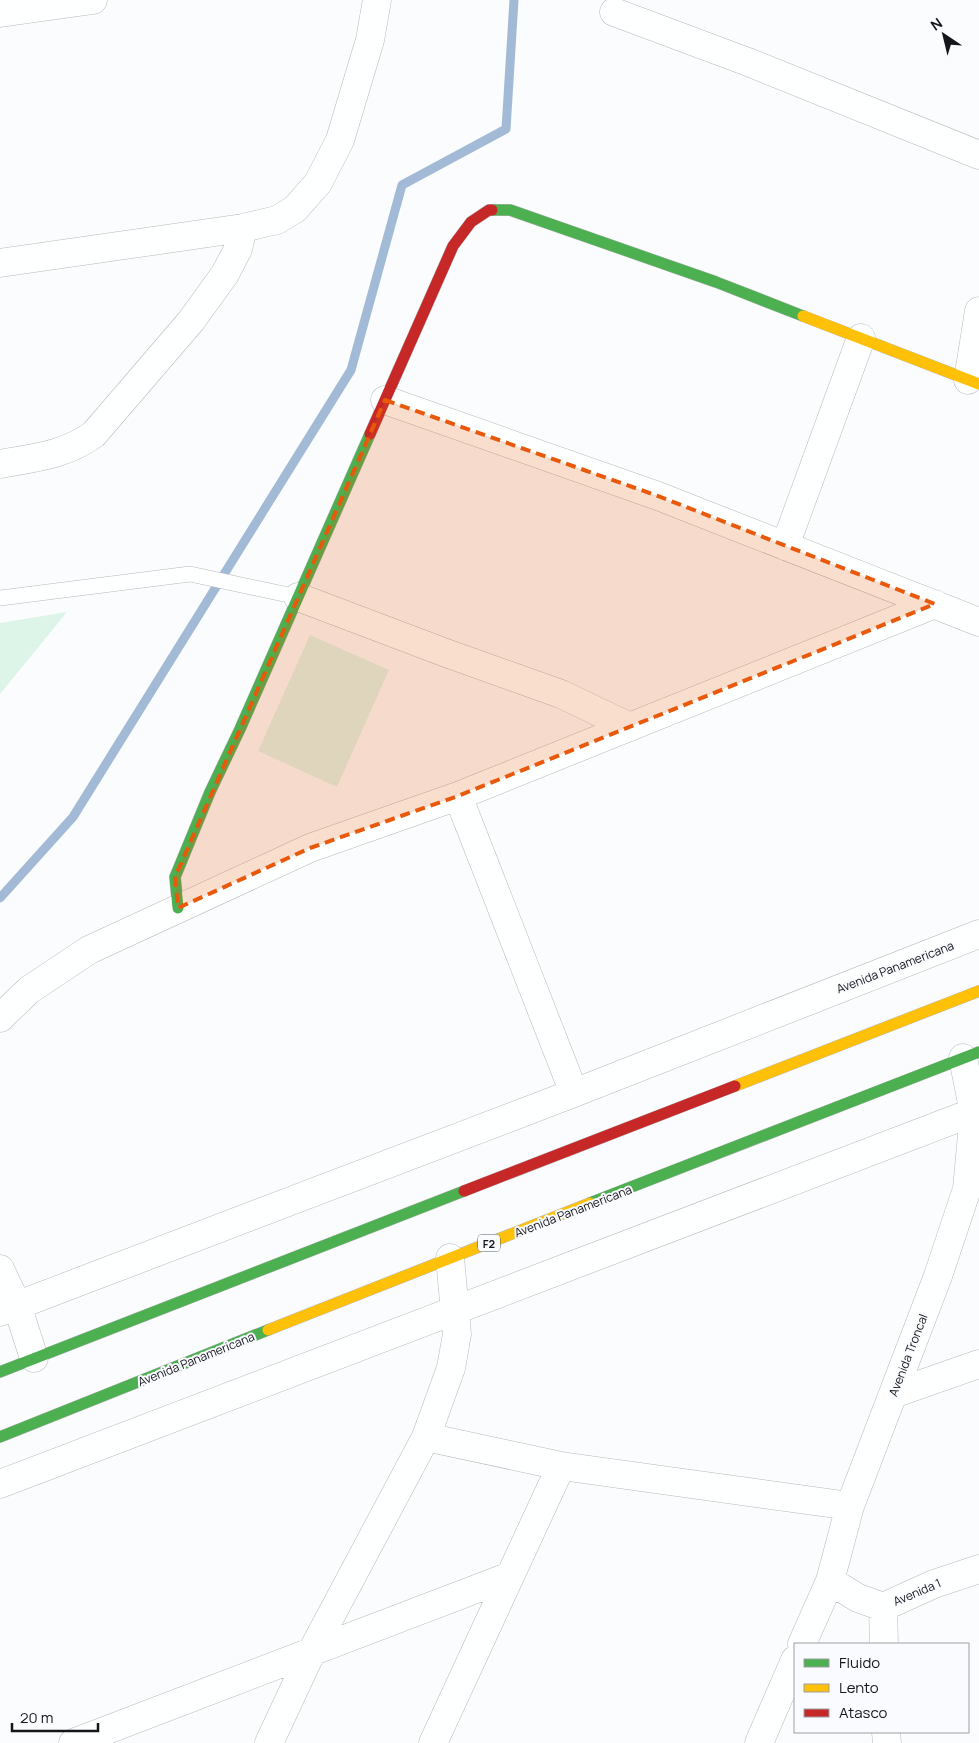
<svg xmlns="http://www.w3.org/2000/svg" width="979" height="1743" font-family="Manrope,sans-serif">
  <rect width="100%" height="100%" fill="#fafcfe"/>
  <path fill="#ddf4e9" d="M67,612L0,694V623Z
    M310,635L389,670L337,787L258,751Z"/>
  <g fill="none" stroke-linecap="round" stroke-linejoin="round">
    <path stroke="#a2bad5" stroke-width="9" d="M0,898L73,817L351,370L402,185L506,129L514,0"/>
    <defs>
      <path id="lane" d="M0,598L190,574L298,597"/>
      <path id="street" d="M614,12L748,62L979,155
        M0,13L93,0
        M0,263L243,228L277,220L295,209L318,183L340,140L370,40L377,0
        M968,380L979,311
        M385,400L658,496L979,622
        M0,464C33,458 66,455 94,434L191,321L225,274L238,249L243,228
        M785,546L861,338
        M298,597L446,653L561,694L630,727
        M458,796L574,1093
        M0,1018L29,990L89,950L310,848L458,796L935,604
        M0,1269L17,1305L34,1358
        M0,1312L574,1093L979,934
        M893,1394L979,1364
        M426,1437L561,1466L850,1506
        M0,1484L979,1110
        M830,1581L858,1598L883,1607L934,1584L979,1569
        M883,1607L884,1644
        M802,1644L830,1581L850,1506L938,1276L967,1189L974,1113L963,1058
        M886,1732L887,1743
        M73,1743L510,1576
        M269,1743L311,1653L426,1437L451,1368L457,1334L450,1258
        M433,1743L561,1466
        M759,1743L795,1660"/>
      <path id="fast" d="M492,210H510L716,282L803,316
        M178,908L175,877L210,792L240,729L370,434
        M590,1203L979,1052
        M0,1372L464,1191
        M0,1437L268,1330"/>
      <path id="slow" d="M803,316L979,384
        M735,1086L979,991
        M268,1330L590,1203"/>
      <path id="jam" d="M370,434L453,246L471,222L489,210H492
        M464,1191L735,1086"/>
    </defs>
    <use href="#lane" stroke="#b8b9bc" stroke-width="16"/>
    <use href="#street" stroke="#b8b9bc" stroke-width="29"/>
    <use href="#fast" stroke="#b8b9bc" stroke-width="12"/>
    <use href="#slow" stroke="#b8b9bc" stroke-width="12"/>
    <use href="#jam" stroke="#b8b9bc" stroke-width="12"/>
    <use href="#lane" stroke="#feffff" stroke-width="15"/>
    <use href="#street" stroke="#feffff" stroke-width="28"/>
    <use href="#fast" stroke="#4caf50" stroke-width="11"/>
    <use href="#slow" stroke="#ffc107" stroke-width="11"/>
    <use href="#jam" stroke="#c62828" stroke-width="11"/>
  </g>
  <path fill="#e8590c" fill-opacity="0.2" stroke="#e8590c" stroke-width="4" stroke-dasharray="10 6" stroke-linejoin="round" d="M385,400L658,496L935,604L458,796L310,848L178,908L175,877Z"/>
  <g text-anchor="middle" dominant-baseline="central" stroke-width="4" stroke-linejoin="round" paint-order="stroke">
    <rect fill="#f9fbff" stroke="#595b5e" stroke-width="1" x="478" y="1234.5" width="22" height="17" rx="4"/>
    <g font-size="11" font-weight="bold" fill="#141619">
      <text x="489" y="1243">F2</text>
    </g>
    <g font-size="12" fill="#141619" stroke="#f9fbff">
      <text transform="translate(895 967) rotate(-21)">Avenida Panamericana</text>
      <text transform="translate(573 1211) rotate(-21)">Avenida Panamericana</text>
      <text transform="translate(908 1355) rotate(-69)">Avenida Troncal</text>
      <text transform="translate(196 1359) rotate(-22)">Avenida Panamericana</text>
      <text transform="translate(917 1592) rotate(-23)">Avenida 1</text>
    </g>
  </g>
  <rect x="794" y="1643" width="175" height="90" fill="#f9fbff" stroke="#9d9fa3"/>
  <rect x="804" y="1659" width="25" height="8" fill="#4caf50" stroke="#9d9fa3"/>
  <text x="839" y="1668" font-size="15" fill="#141619">Fluido</text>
  <rect x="804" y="1684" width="25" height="8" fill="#ffc107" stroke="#9d9fa3"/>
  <text x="839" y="1693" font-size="15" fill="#141619">Lento</text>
  <rect x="804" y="1709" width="25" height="8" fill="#c62828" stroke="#9d9fa3"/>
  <text x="839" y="1718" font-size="15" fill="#141619">Atasco</text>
  <g transform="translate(944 35) rotate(325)" stroke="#f9fbff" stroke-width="4" paint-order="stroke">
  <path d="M0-4L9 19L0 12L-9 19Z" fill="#141619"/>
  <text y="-8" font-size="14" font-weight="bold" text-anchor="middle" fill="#141619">N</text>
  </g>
  <path d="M12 1723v8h86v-8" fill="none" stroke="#141619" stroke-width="2.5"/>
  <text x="20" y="1723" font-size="15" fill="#141619" stroke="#f9fbff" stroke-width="4" paint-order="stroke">20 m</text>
</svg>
